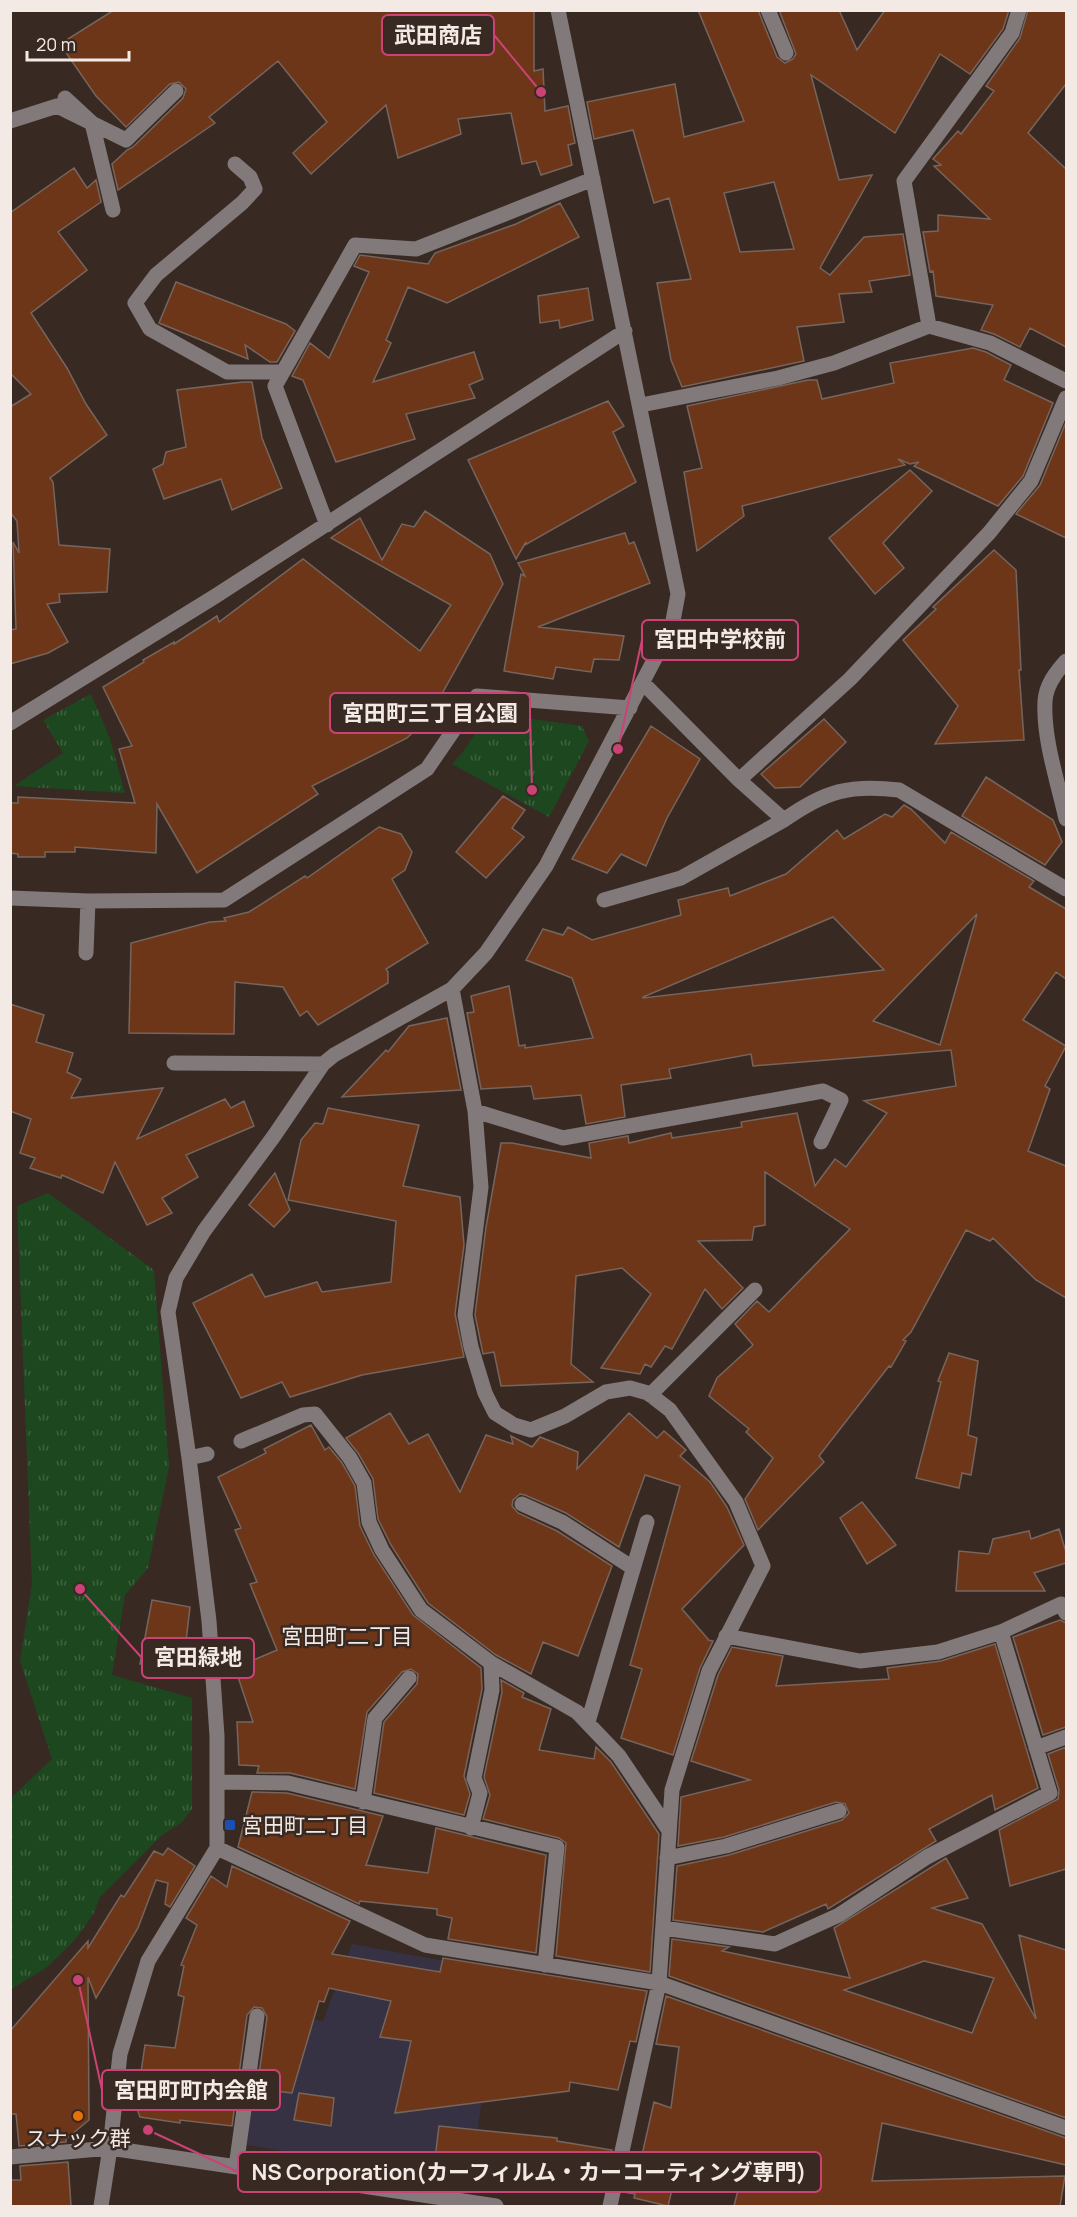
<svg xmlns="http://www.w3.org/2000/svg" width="1077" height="2217" font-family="Manrope,'Noto Sans JP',sans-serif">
  <defs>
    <pattern id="grass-tufts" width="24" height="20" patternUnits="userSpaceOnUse" patternTransform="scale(1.5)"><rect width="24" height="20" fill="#1d471f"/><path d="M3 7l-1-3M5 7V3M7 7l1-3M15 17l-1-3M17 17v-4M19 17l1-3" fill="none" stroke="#3e623f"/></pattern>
  </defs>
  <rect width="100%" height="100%" fill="#382a23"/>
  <path fill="#363243" d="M352,1944L499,1971L471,2180L246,2145L267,2014L323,2021Z"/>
  <path fill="url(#grass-tufts)" d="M91,694L110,739L125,793L14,786L63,753L43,720Z
    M489,713L582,726L589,741L549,817L452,764L463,752Z
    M48,1193L154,1270L169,1467L148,1568L125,1595L112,1675L192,1698V1809L182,1822L161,1836L100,1897L93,1915L73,1942L46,1968L11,1989V1798L52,1759L20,1661L32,1584L17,1206Z"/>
  <path fill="#6e3618" stroke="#76655d" stroke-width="1.5" fill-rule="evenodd" d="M114,10H534V71L543,69L545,111L568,106L575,143L568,145L572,165L541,175L536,161L522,164L511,113L458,119L461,134L398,158L386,105L311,174L293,153L327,122L278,61L209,117L215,123L118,190L112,164L127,150L133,147L183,98L186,89L179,82L170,84L126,127L96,96L60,44Z
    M698,10H758L777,57L785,63L793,59L796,54L779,10H839L857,50L885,10H1009L1003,29L970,74L940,54L895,133L811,75L839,180L872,175L820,268L830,275L864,237L903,234L910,275L869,281L872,292L839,294L844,322L797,327L804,361L682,387L671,360L657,283L691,279L669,198L654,203L633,130L594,139L587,102L675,84L684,137L744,121ZM774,182L794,249L740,252L724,193Z
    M1028,10H1066V84L1028,133L1066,169V347L1030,328L1020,347L994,334L981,330L993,305L936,296L933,271L930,272L923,232L938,231V215L990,219L934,166L941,165L933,159L958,131L961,134L994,91L986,86L1020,38Z
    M74,168L87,188L96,180L101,202L58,232L87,270L31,313L67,368L86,404L107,435L50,478L53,482L59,545L110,549L107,592L59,594L60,602L47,604L68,642L48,653L10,664V630L16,629L13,542L19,553L17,521L10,512V407L31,394L10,373V213Z
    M560,203L579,237L447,303L408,287L386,340L391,343L373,382L474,352L483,379L469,385L475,398L406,414L415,439L336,462L303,380L292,376L310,343L329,358L369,272L354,266L360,255L428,264L435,253L516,224Z
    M176,282L286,324L295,331L277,362H270L245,345L248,359L159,323Z
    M588,288L593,320L560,328L559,320L540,323L538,296Z
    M973,348L986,352L1011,365L1004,380L1053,403L1023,476L998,506L914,466L919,462L910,464L898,459L905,465L742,506L744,516L697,551L684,472L702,468L687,406L808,380H817L822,399L894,383L890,363Z
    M243,382H252L262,438L282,488L232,510L221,479L164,499L153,469L163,464L166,452L186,447L177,390Z
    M608,401L624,426L613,432L636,482L525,545L526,542L516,559L468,460Z
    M1066,422V538L1016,514L1040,485Z
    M910,470L932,491L883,543L904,568L875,594L829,538Z
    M425,511L490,554L503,584L429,717L407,738L312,786L318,794L197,873L157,804L156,853L75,847V852H45V857H18V854L10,853V803H18V797L135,803L119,749L132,746L103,687L144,662L143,660L174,642V644L217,616L219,622L303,559L420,651L451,605L331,538L360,518L382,560L402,524L414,527Z
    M625,533L629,544L634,542L650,583L538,627L624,636L619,660L594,659L591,672L556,667L553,679L504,671L521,574L525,576L518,563Z
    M994,550L1016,570L1021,670H1019L1024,740L935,744L958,706L903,640L936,609L933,607Z
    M824,719L846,742L800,787L775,788L761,774Z
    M651,726L700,759L667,818L646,866L621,854L607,873L572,859Z
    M986,777L1053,820L1062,842L1045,865L962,816Z
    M503,796L525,810L512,828L524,837L486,878L456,852Z
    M904,805L911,809L945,843L951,832L1034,881L1029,887L1066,909V979L1056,972L1023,1020L1066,1046L1045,1086L1050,1089L1028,1151L1066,1166V1298L1036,1280L993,1238L990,1241L966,1230L911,1332L903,1340L906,1341L891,1367L889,1366L819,1456L824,1462L758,1530L745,1499L773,1458L746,1432L749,1429L709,1396L717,1378L753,1345L735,1324L757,1301L769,1312L850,1229L765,1172V1225L754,1227L752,1240L698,1241L743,1288L722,1309L705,1289L672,1349L665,1346L651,1367L645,1364L640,1374L601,1368L651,1294L622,1268L576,1276L571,1364L593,1382L501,1386L494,1352L483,1354L475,1315L486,1227L501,1143H512L591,1158L589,1143L628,1136L629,1143L671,1133L672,1138L742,1127L741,1122L797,1113L815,1186L835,1159L846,1167L887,1113L864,1101L956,1086L951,1050L753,1066L751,1054L669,1069L671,1078L621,1085L625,1117L586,1124L581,1095L534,1099L531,1086L481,1089L467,1013L474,1012L471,996L509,986L519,1046L525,1045V1048L593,1038L572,978L526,960L543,929L563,935L568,927L592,940L681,915L678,900L728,888L730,896L786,874L837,830L844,839L885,814L892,817ZM977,914L940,1045L873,1021L903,990ZM833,917L884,970L643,998V997Z
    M379,827L401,834L412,852L405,870L392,879L428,943L386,969L388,972V983L318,1025L307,1011L300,1016L283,987L235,982L234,1034L129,1033L131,943L210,922L226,921L224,918L249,912L305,876L307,878Z
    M10,1004L44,1015L36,1042L73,1053L67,1072L81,1079L71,1098L163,1088L137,1139L225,1099L231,1108L244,1101L254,1126L186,1155L198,1177L162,1198L172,1213L147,1225L115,1162L103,1193L62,1175L61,1178L30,1168L35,1158L20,1153L31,1119L10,1111Z
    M447,1018L461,1090L342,1097L386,1050L388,1052L409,1026Z
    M328,1108L419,1125L403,1186L460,1197L464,1245L455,1314L464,1357L362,1375L290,1397L282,1382L241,1398L193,1303L252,1274L265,1297L317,1282L322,1292L391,1282L396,1221L288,1200L301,1140L315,1123L323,1124Z
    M275,1173L290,1210L274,1227L249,1205Z
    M949,1353L978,1361L968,1435L977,1438L971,1475L962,1473L959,1488L916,1478L941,1382L938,1381Z
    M390,1413L409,1444L428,1434L460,1492L486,1435L513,1444L511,1436L532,1447L540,1437L578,1452L577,1469L629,1413L657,1438L664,1431L686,1450L680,1456L710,1482L727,1507L744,1545L682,1609L708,1639V1640L713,1641L700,1668L673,1755L621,1738L642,1669L630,1665L680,1486L645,1475L619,1547L566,1513L525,1495L520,1494L513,1500L512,1506L518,1513L557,1531L612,1566L578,1656L543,1642L531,1674L496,1655L428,1603L391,1545L378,1519L373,1479L358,1453L346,1438Z
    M311,1425L325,1450L329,1447L342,1463L355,1486L360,1526L374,1555L413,1615L481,1668L482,1689L464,1776L470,1794L464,1815L374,1793L384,1722L417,1684L418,1674L411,1669L402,1672L367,1712L355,1789L290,1773H257L259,1766L239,1765L237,1722H253L235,1668L277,1650L250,1584L257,1582L235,1530L241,1528L218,1477L266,1453L264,1449Z
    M862,1502L896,1545L867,1564L840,1518Z
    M1059,1529L1066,1552V1563L1034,1573L1045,1591H956L959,1551L989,1554L993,1539L1029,1531L1031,1539Z
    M152,1600L190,1607L182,1675L140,1664Z
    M1060,1620L1066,1623V1727L1043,1735L1013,1637Z
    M995,1644L1038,1788L995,1810L992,1795L929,1829L936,1841L828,1909L826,1904L763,1932L673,1920L677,1866L729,1855L842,1820L849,1813L845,1804L836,1802L724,1837L678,1846L681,1797L750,1780L691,1761L718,1675L732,1647L783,1656L776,1686L889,1679L887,1668L941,1661Z
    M501,1680L524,1693L522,1697L551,1709L539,1750L594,1759L596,1747L611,1762L659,1834L650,1972L556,1956L566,1843L559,1838L483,1819L490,1795L484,1777L502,1692Z
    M1066,1747V1869L1010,1886L999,1830L1058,1799L1059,1790L1048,1754Z
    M252,1792L287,1793L383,1816L366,1865L428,1873L436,1828L546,1855L536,1953L448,1939L452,1918L437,1915V1909L360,1901L359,1904L238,1847Z
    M168,1848L195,1866L170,1907L165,1904L168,1883L156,1880L138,1928L96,1998L88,1977L89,2120L66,2139V2142L19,2146L16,2114H10V2031L88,1941V1948L121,1895L124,1897L154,1851L163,1855Z
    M946,1858L968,1898L932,1908L982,1924L1036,2019L1019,1935L1066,1950V2118L669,1976L672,1939L729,1947L722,1951L850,1978L834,1928ZM924,1961L994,1978L972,2033L844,1990Z
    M232,1866L350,1921L332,1954L440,1972L443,1958L647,1991L636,2042L630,2041L618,2090L570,2082L569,2091L395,2113L411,2041L380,2037L391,2001L329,1988L324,2002L319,2001L292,2093L257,2089L267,2017L262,2008L254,2007L247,2015L232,2126L180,2120V2123L140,2117L136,2106L145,2045L175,2048L184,1997L178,1995L184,1966L181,1965L197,1925L186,1918L211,1876L227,1887Z
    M666,1996L1066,2138V2165L882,2123L872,2181L1065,2176L1060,2206H734L738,2190L676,2173L668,2206L634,2198L635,2194L623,2192L632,2153L642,2155L654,2102L671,2108L679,2047L656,2044Z
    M299,2093L334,2098L331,2126L294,2120Z
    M439,2126L557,2138V2141L612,2150L604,2189L550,2183V2188L434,2167Z
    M68,2162L71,2206H10V2180H21L20,2166Z"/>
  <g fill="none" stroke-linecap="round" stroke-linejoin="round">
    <path stroke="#82797a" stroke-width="15" d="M768,10L786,53
      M65,98L92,123L113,210
      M10,121L57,106L126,140L176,91
      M235,164L250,177L255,189L242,203L156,275L135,303L150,329L227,372H283
      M929,326L904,181L1012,33L1019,10
      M641,405L778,378L834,363L929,326L990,343L1066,381
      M327,525L275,386L355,245L416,249L593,179
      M1066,661C1056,672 1046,685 1045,701C1043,739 1058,782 1066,819
      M643,683L739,780L784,820C825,791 850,784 899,790L1066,889
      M10,723L214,597L625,331
      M739,780L850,679L989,533L1031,481L1066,398
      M10,898L88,901L224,900L427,769L477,696L630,708
      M604,900L681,878L784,820
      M86,953L88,901
      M452,989L475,1111L481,1187L465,1315L471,1347L485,1393L495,1413L514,1425L531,1430L565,1416L606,1392L630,1388L648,1393L670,1410L736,1502L763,1566L709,1671L672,1790L659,1983L610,2206
      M174,1063L323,1064
      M475,1111L563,1138L823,1091L841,1100L821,1142
      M650,1395L755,1290
      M241,1441L303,1415L315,1414L350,1458L364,1483L369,1522L382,1550L421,1610L491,1663L577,1712L619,1756L668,1829
      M189,1458L207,1454
      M522,1504L562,1522L633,1568
      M726,1636L860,1661L938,1652L1001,1632L1061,1604L1066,1613
      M588,1722L647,1522
      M1036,1748L1066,1737
      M217,1782L288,1783L557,1847L545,1965
      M363,1802L375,1718L409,1678
      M471,1828L480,1793L474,1778L492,1690L491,1663
      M217,1848L425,1945L659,1983L1066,2128
      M667,1858L726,1846L839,1811
      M663,1928L775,1944L839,1915L927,1857L1050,1793L1001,1632
      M10,2157L110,2148L496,2206
      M236,2167L257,2016
      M101,2206L110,2148L120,2054L148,1961L217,1848V1736L209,1621L189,1458L168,1312L176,1278L204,1231L274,1136L323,1064L334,1055L452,989L486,953L546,866L672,626L678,594L558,10"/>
  </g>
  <rect fill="#1a4fb4" stroke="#382a23" stroke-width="2" x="224" y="1819" width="12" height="12" rx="3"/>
  <circle fill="#e8710a" stroke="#382a23" stroke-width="2" cx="78" cy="2116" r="6"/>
  <g text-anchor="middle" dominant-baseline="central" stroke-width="5" stroke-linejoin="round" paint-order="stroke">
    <g font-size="21" fill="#f3e9e5" stroke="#382a23" text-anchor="start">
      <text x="242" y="1825">宮田町二丁目</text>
      <text x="78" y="2138" text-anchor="middle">スナック群</text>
    </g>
    <g font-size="22" fill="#f3e9e5" stroke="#382a23">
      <text x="347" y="1636">宮田町二丁目</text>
    </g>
  </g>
  <path fill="none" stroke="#cc4277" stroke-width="2" d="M541 92L494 35M618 749L642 640M532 790L530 713M80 1589L142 1658M78 1980L102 2090M148 2130L238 2172"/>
  <g fill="#cc4277" stroke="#382a23" stroke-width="2">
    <circle cx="541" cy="92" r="6"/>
    <circle cx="618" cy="749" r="6"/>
    <circle cx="532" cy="790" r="6"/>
    <circle cx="80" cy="1589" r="6"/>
    <circle cx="78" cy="1980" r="6"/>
    <circle cx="148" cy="2130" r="6"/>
  </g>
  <g fill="#382a23" stroke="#cc4277" stroke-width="2">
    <rect x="382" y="15" width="112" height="40" rx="6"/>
    <rect x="642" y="620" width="156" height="40" rx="6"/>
    <rect x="330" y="693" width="200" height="40" rx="6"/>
    <rect x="142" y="1638" width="112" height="40" rx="6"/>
    <rect x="102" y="2070" width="178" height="40" rx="6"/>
    <rect x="238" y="2152" width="583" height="40" rx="6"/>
  </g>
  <g font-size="22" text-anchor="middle" font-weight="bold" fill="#f3e9e5">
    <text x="438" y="43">武田商店</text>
    <text x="720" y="647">宮田中学校前</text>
    <text x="430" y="721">宮田町三丁目公園</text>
    <text x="198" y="1665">宮田緑地</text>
    <text x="191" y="2098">宮田町町内会館</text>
    <text x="529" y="2180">NS Corporation(カーフィルム・カーコーティング専門)</text>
  </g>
  <rect width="1077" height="2217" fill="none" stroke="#f3e9e5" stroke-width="24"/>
  <path d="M27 51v9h102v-9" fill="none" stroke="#f3e9e5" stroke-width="3"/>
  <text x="36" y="51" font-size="18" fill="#f3e9e5" stroke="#382a23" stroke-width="4.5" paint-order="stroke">20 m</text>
</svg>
